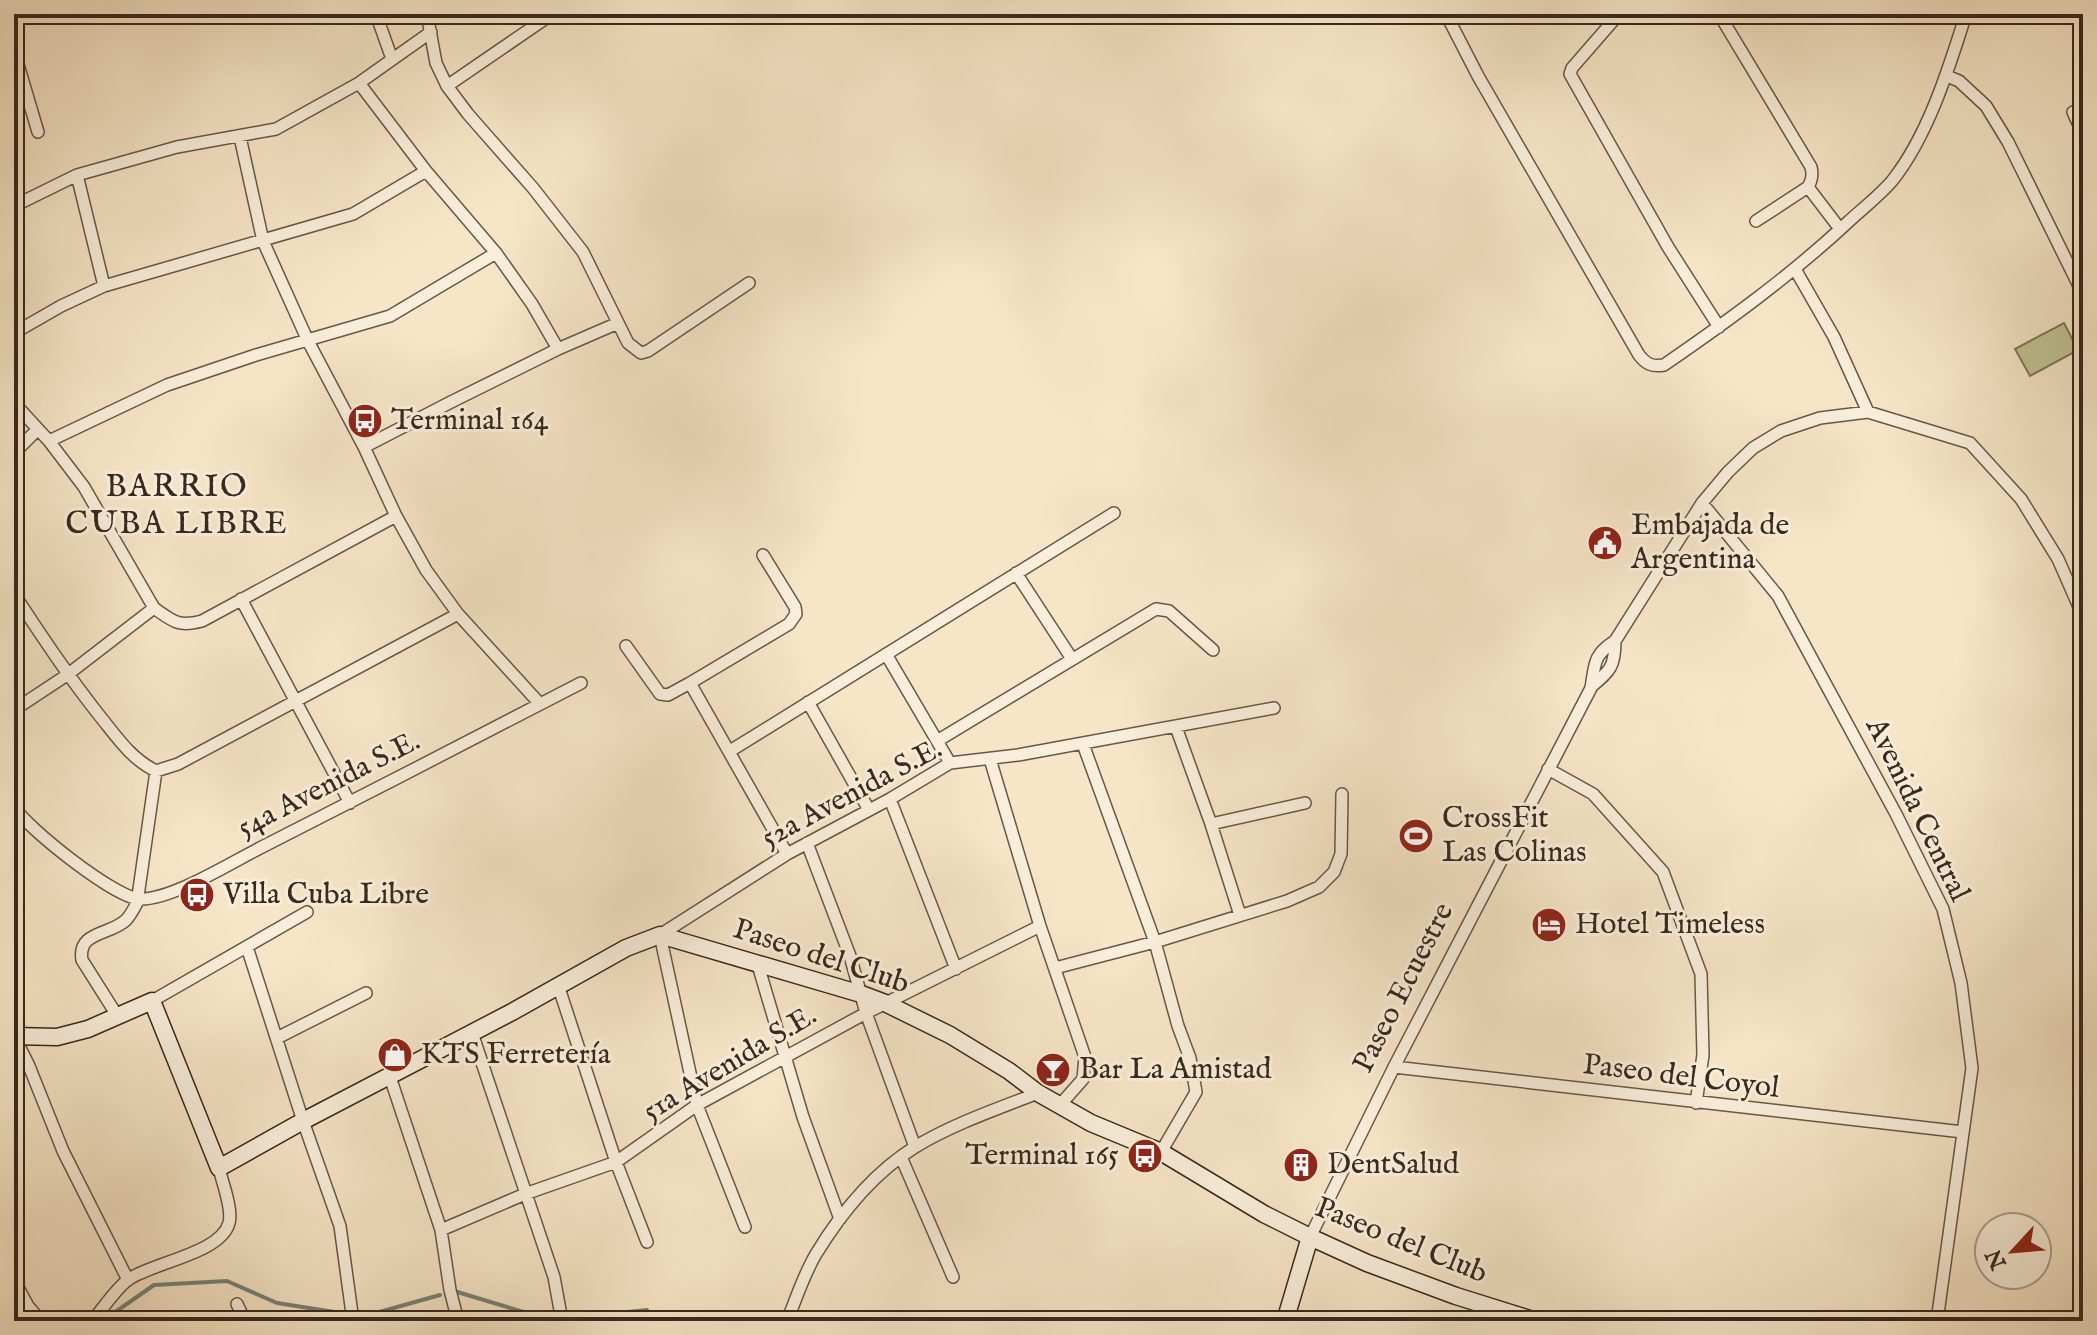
<svg xmlns="http://www.w3.org/2000/svg" width="2097" height="1335" font-family="'IM FELL English',serif">
  <rect width="100%" height="100%" fill="#f6e5c7"/>
  <filter id="stains"><feTurbulence type="fractalNoise" baseFrequency=".0025" numOctaves="4"/><feColorMatrix values="0 0 0 0 .2 0 0 0 0 .09 0 0 0 0 .02 0 0 0 .5 -.17"/></filter>
  <radialGradient id="worn" r=".72"><stop offset=".6" stop-color="#630" stop-opacity="0"/><stop offset="1" stop-color="#630" stop-opacity=".3"/></radialGradient>
  <path fill="#c0c393" stroke="#7c7658" stroke-width="2" d="M2064,323L2078,350L2030,376L2015,349Z"/>
  <g fill="none" stroke-linecap="round" stroke-linejoin="round">
    <path stroke="#758378" stroke-width="4" d="M454,1291L530,1314L562,1319L647,1310
      M365,1316L440,1295
      M106,1321L111,1315L154,1285L227,1281L277,1303L341,1313"/>
    <defs>
      <path id="street" d="M376,14L392,59
        M427,14L436,63L447,86L468,114L533,188L583,252L628,343L641,353L648,351L749,283
        M1446,14L1478,76L1639,355C1646,364 1652,367 1664,365C1728,321 1790,276 1847,223C1862,209 1879,196 1892,181C1928,136 1949,68 1966,14
        M1619,14L1572,68L1570,74L1668,247L1719,327
        M1719,14L1811,167C1813,175 1812,180 1808,187L1756,221
        M14,51L38,132
        M1947,76L1959,81L1986,106L2008,142L2083,294
        M359,83L426,171L496,253L532,304L558,349L451,402L364,447
        M447,86L552,14
        M2073,112L2083,134
        M240,137L263,241L308,341L364,447L396,516L426,570L458,614L540,704
        M77,175L104,286
        M1808,187L1840,229
        M14,206L77,175L177,147L276,129L359,83L431,32
        M1795,269L1834,337L1868,412
        M14,333L61,306L104,286L353,214L426,171
        M558,349L618,323
        M14,403L49,441L84,487L154,608C174,622 178,627 202,621L396,516
        M49,441L167,385L256,355L390,316L496,253
        M14,453L38,429
        M1702,503L1778,596L1896,814L1943,909L1961,983L1972,1068L1937,1321
        M1016,573L1072,659
        M14,594C41,635 68,676 99,715C116,736 131,759 156,771L178,764L458,614
        M241,599L350,803
        M626,646L660,694L668,695L690,683L787,854
        M886,654L950,763
        M690,683L789,624L796,614L795,607L763,555
        M1591,687C1610,671 1615,667 1615,641
        M808,702L869,810
        M14,710L67,675L154,608
        M1176,727L1211,824L1240,915
        M937,741L1156,609L1169,611L1213,650
        M1083,744L1155,942L1178,1026L1190,1058L1196,1092L1161,1152
        M730,751L1114,513
        M990,759L1040,926L1085,1057L1083,1079L1060,1105
        M1548,769L1593,794L1663,872L1701,974L1703,1055L1696,1103
        M890,799L956,969
        M14,807C28,829 115,898 140,899C172,900 232,862 262,847C369,793 474,738 581,683
        M1211,824L1305,803
        M807,843L850,956L866,1013L915,1147
        M247,947L303,1121L340,1226L353,1321
        M758,965L803,1117L840,1219
        M1055,968L1155,942L1287,901L1319,887L1334,872L1341,854L1342,794
        M558,985L616,1162L647,1242
        M152,1001L307,912
        M118,1017L82,960C77,931 111,935 126,920C131,915 134,908 137,903L156,771
        M472,1033L554,1277L562,1321
        M14,1036L29,1066L63,1151L128,1280
        M277,1038L366,993
        M1394,1067L1963,1132
        M390,1077L441,1230L450,1290L458,1321
        M901,1157L953,1277
        M745,1227L697,1105L660,935L787,854L890,799L950,763L1018,755L1274,708
        M441,1230L525,1194L616,1162L697,1105L866,1013L1040,926
        M1310,1237L1394,1067L1591,688C1595,664 1593,655 1615,641L1702,503L1728,472L1753,448L1781,431L1820,418L1868,412L1970,443L2021,499L2058,559L2083,616
        M14,1280L28,1306L41,1321
        M237,1304L245,1321
        M92,1321C103,1309 116,1288 129,1279C155,1262 221,1253 229,1223C233,1209 222,1182 219,1168
        M787,1321C796,1299 804,1274 816,1254C841,1213 875,1172 915,1147C953,1124 997,1109 1038,1093"/>
      <path id="secondary" d="M14,1036L57,1037L88,1029L152,1001L219,1168L303,1121L512,1012L626,948L660,935L861,994L885,1003L950,1035L1009,1071L1038,1093L1091,1123L1161,1152L1264,1214L1310,1237L1367,1263L1456,1296L1536,1321
        M1288,1321V1311L1310,1237"/>
    </defs>
    <use href="#street" stroke="#685748" stroke-width="14"/>
    <use href="#secondary" stroke="#38281e" stroke-width="19"/>
    <use href="#street" stroke="#f9eedb" stroke-width="11"/>
    <use href="#secondary" stroke="#f9eedb" stroke-width="16"/>
  </g>
  <defs>
    <symbol id="bus-disc" viewBox="-11 -11 22 22"><circle r="9.5" fill="#8f2418" stroke="#f9eedb"/><path d="M-5-6H5V4H4V6H2V4H-2V6H-4V4H-5ZM-3.5-4V0h7V-4ZM-3.5 1.2v1.5H-2V1.2ZM2 1.2v1.5H3.5V1.2Z" fill="#fff"/></symbol>
    <symbol id="civic-disc" viewBox="-11 -11 22 22"><circle r="9.5" fill="#8f2418" stroke="#f9eedb"/><path d="M-.6-6.5H3V-4.5H.6V-3L4-1V1h2V6H-6V1h2V-1L-.6-3ZM-1.2 2.5V6h2.4V2.5Z" fill="#fff"/></symbol>
    <symbol id="stadium-disc" viewBox="-11 -11 22 22"><circle r="9.5" fill="#8f2418" stroke="#f9eedb"/><path d="M0-5a6.5 5 0 1 0 0 10a6.5 5 0 1 0 0-10ZM-3.5-1.8h7v3.6h-7Z" fill="#fff"/></symbol>
    <symbol id="hotel-disc" viewBox="-11 -11 22 22"><circle r="9.5" fill="#8f2418" stroke="#f9eedb"/><path d="M-6-4.5h1.5V1H6V5H4.5V3h-9V5H-6ZM-4 0a1.8 1.8 0 1 1 3.6 0ZM.5 0V-2.5h3Q6-2.5 6 0Z" fill="#fff"/></symbol>
    <symbol id="shop-disc" viewBox="-11 -11 22 22"><circle r="9.5" fill="#8f2418" stroke="#f9eedb"/><path d="M-5-2.5h2.3a2.7 3.5 0 0 1 5.4 0H5L5.5 6h-11ZM-1.5-2.5h3a1.5 2.3 0 0 0-3 0Z" fill="#fff"/></symbol>
    <symbol id="bar-disc" viewBox="-11 -11 22 22"><circle r="9.5" fill="#8f2418" stroke="#f9eedb"/><path d="M-6-5H6L.8 .8V4.5H3.5V6h-7V4.5H-.8V.8Z" fill="#fff"/></symbol>
    <symbol id="building-disc" viewBox="-11 -11 22 22"><circle r="9.5" fill="#8f2418" stroke="#f9eedb"/><path d="M-4-6H4V6H1V3H-1V6H-4ZM-2.5-4.3h1.7v1.8h-1.7ZM.8-4.3h1.7v1.8H.8ZM-2.5-1h1.7V.8h-1.7ZM.8-1h1.7V.8H.8Z" fill="#fff"/></symbol>
  </defs>
  <g fill-rule="evenodd">
    <use href="#bus-disc" x="345" y="401" width="40" height="40"/>
    <use href="#civic-disc" x="1585" y="523" width="40" height="40"/>
    <use href="#stadium-disc" x="1396" y="816" width="40" height="40"/>
    <use href="#bus-disc" x="177" y="875" width="40" height="40"/>
    <use href="#hotel-disc" x="1529" y="905" width="40" height="40"/>
    <use href="#shop-disc" x="375" y="1035" width="40" height="40"/>
    <use href="#bar-disc" x="1033" y="1050" width="40" height="40"/>
    <use href="#bus-disc" x="1125" y="1136" width="40" height="40"/>
    <use href="#building-disc" x="1281" y="1145" width="40" height="40"/>
  </g>
  <g text-anchor="middle" dominant-baseline="central" stroke-width="6" stroke-linejoin="round" paint-order="stroke">
    <g font-size="30" fill="#38281e" stroke="#f9eedb" text-anchor="start">
      <text x="391" y="421">Terminal 164</text>
      <text x="1631" y="526">Embajada de<tspan x="1631" dy="34">Argentina</tspan></text>
      <text x="1442" y="819">CrossFit<tspan x="1442" dy="34">Las Colinas</tspan></text>
      <text x="223" y="895">Villa Cuba Libre</text>
      <text x="1575" y="925">Hotel Timeless</text>
      <text x="421" y="1055">KTS Ferretería</text>
      <text x="1079" y="1070">Bar La Amistad</text>
      <text x="1119" y="1156" text-anchor="end">Terminal 165</text>
      <text x="1327" y="1165">DentSalud</text>
    </g>
    <g font-size="30" fill="#38281e" stroke="#f9eedb">
      <text transform="translate(329 785) rotate(-27)">54a Avenida S.E.</text>
      <text transform="translate(852 794) rotate(-28)">52a Avenida S.E.</text>
      <text transform="translate(1917 810) rotate(64)">Avenida Central</text>
      <text transform="translate(821 957) rotate(18)">Paseo del Club</text>
      <text transform="translate(1404 988) rotate(-63)">Paseo Ecuestre</text>
      <text transform="translate(730 1064) rotate(-31)">51a Avenida S.E.</text>
      <text transform="translate(1681 1077) rotate(7)">Paseo del Coyol</text>
      <text transform="translate(1401 1241) rotate(22)">Paseo del Club</text>
    </g>
    <g font-size="32" letter-spacing="2" fill="#38281e" stroke="#f9eedb">
      <text x="177" y="487">BARRIO<tspan x="177" dy="37">CUBA LIBRE</tspan></text>
    </g>
  </g>
  <rect width="2097" height="1335" fill="none" stroke="#f6e5c7" stroke-width="48"/>
  <rect x="16" y="16" width="2065" height="1303" fill="none" stroke="#38281e" stroke-width="4"/>
  <rect x="24" y="24" width="2049" height="1287" fill="none" stroke="#38281e" stroke-width="2"/>
  <g transform="translate(2013 1251) rotate(244)"><circle r="38" fill="#f9eedb" stroke="#ac9f8f" stroke-width="2"/>
  <path d="M0-6L14 30L0 20L-14 30Z" fill="#8f2418"/>
  <text y="-12" font-size="22" font-weight="bold" text-anchor="middle" fill="#38281e">N</text>
  </g>
  <rect width="100%" height="100%" filter="url(#stains)"/>
  <rect width="100%" height="100%" fill="url(#worn)"/>
</svg>
